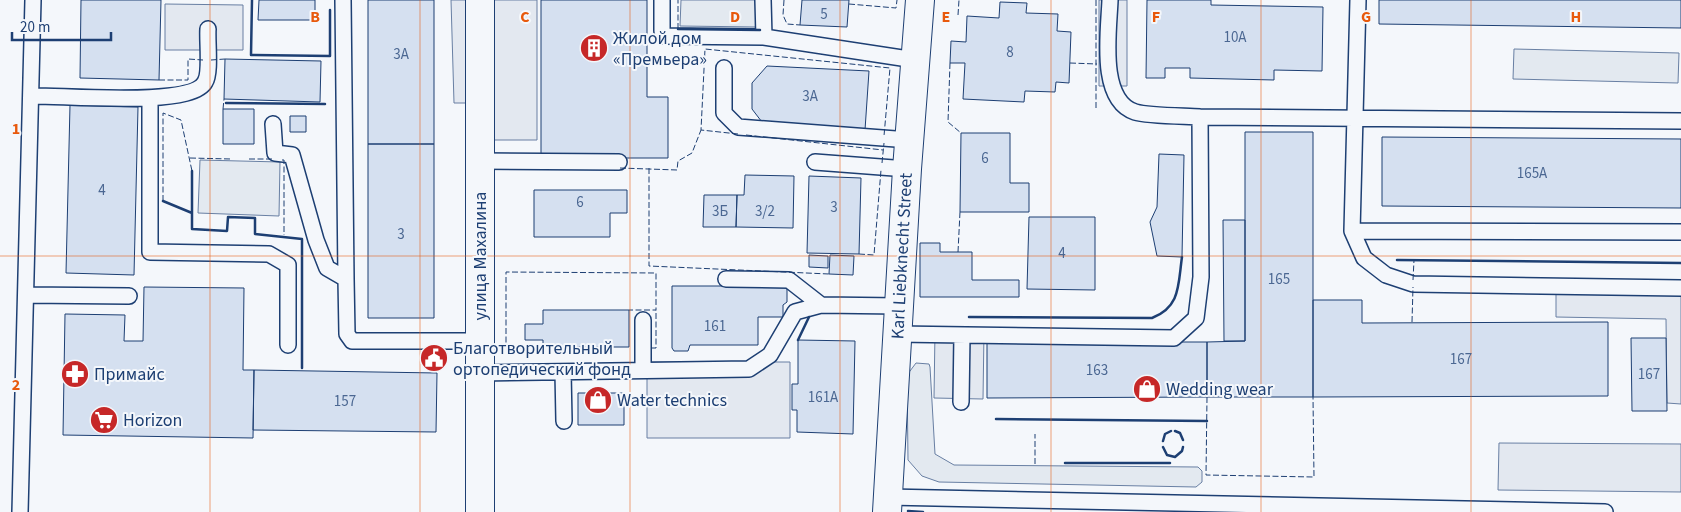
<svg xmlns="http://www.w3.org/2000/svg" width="1681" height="512" font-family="'Source Sans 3',sans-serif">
  <rect width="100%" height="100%" fill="#f4f7fb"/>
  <path fill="#e3e9f0" stroke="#687fa3" d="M681,0H758V27L680,26Z
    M1514,49L1679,53L1678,83L1513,79Z
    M200,160L280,162L279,216L198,213Z
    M916,363L929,364L930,367L935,454L954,465L1198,467L1202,471V482L1196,487L939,482L922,476L908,460L907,375Z"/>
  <path fill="#e3e8f0" stroke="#687fa3" d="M451,0H473L474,103H454Z
    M494,0H537V140H494Z
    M1099,0H1127V86H1099Z
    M165,4L243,5V50H165Z
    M1556,291L1681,294V404L1667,403L1666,319L1556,317Z
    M935,331L984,332L983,399L934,398Z
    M647,362H790V438H647Z
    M1499,443L1681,444V492L1498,490Z"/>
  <path fill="#d5e0f0" stroke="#1d3f73" d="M81,0H161L159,80L80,78Z
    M259,0H315V20H258Z
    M368,0H434V144H368Z
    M541,0H647V97H668V158H541Z
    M802,0H849L847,27L800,25Z
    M1147,0H1211V5L1323,7L1322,71L1274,70V80L1190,78V68H1165V78H1146Z
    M1379,0H1681V28L1379,24Z
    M1000,2L1027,3L1026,13L1058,14L1057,31L1071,32L1069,83L1056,82L1055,92L1025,91L1024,102L963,99L965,63H950L951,41L966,42L967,16L999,18Z
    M225,59L321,61L320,102L224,99Z
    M767,66L869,71L865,130L765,126L752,109V83Z
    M70,105L138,107L134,275L66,273Z
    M223,109H254V144H223Z
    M290,116H306V132H290Z
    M1245,132H1313V397H1207V342L1245,341Z
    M961,133H1010V183H1029V212H960Z
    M1382,137L1681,139V208L1382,206Z
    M368,144H434V318H368Z
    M1159,154L1184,155L1182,257L1157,256L1150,222L1157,207Z
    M745,175L794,176L793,228L736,227L737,195H744Z
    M809,176L861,178L859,254L807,253Z
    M534,190H627V213H610V237H534Z
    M704,195H737L736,227H703Z
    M1029,217H1095V290L1027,289Z
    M1223,220H1245V341H1224Z
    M920,243H940V252H972V280H1019V297H920Z
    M809,255L828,256V268L809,267Z
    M830,255L854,256L853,275L829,274Z
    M672,286H783L787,289V302L783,305V317H758V345H690L688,351H674L672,348Z
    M144,287L244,288L243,370H254L253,438L63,435L65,314L125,315L124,341H143Z
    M1313,300H1362V323L1608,322V396L1313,397Z
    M543,310H629V347H543V340H525V324H543Z
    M1631,338H1666L1667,411H1632Z
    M798,340L855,341L853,434L797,432V410H792V384H798Z
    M987,342H1207V397L987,398Z
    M254,370L437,373L436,432L253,430Z
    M578,393H624V425H578Z"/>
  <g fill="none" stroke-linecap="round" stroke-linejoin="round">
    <defs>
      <path id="lane" d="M343,0L346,279
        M662,0V31L665,36L764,37L915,60
        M763,0L764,37
        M1110,0C1109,30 1098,100 1135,112C1148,116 1185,116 1200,117L1681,121
        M1358,0L1352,231L1364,258L1386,275L1413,284L1681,288
        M724,68V113L738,127L909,140
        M31,96C61,95 192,108 205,82C211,73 207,41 208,29
        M150,99V252L269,254L288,265V345
        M273,124L275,153L292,155L316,240L327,268L346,279L347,334L352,341H480
        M480,161L619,162
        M815,162L907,169
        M1352,231L1681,232
        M726,279L789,280L821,305
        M26,295L129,296
        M643,320V370
        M897,334L1174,338L1196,318L1201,277L1200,117
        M563,372L564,421
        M480,373L749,369L770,355L795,312L821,305L899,306
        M961,402L962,335
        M888,497L1605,512
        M20,512L33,0"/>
      <path id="street" d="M480,512V0
        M887,512L907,169L920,0"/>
    </defs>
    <use href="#lane" stroke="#1d3f73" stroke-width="18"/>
    <use href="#street" stroke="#1d3f73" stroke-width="30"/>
    <use href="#lane" stroke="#f4f7fb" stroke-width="15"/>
    <use href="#street" stroke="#f4f7fb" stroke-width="28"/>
    <path stroke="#1d3f73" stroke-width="1" stroke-dasharray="6 2.5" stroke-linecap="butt" d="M784,0L783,15L787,24L800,25
      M1096,0V108
      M849,4L896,8L897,0
      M958,15L959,0
      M678,29V0
      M211,60L225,59
      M950,63L948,122L961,133
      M1070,63L1097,64
      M159,80H188V59L203,60
      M223,109L224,99
      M738,134L701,130L705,49L890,68L884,136
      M746,135L883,150
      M190,158L231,159
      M249,159H274
      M282,160H284V235
      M882,163L884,143
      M620,168L677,170L678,161L692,153L701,130
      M649,168V266L829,274
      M163,201V113L181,120L192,171
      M958,252L960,212
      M859,254L874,255L881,170
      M1413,280L1414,260
      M1412,322L1413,287
      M543,347L506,348V272L656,273V310H629
      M651,348H656V310
      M1207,397L1206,475L1314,477L1313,397
      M1035,464V434"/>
    <path stroke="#1d3f73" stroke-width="2.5" d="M252,0L251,55L330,56V10
      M678,29L760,30
      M226,103L325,104
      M192,171V229L227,231L228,217L255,218V234L302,239V368
      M163,201L192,213
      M1397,260L1681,263
      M969,317L1152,318C1181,307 1178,284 1182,257
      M798,340L809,317
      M996,419L1207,421
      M1175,431L1180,433L1183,440
      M1163,441L1165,434L1171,431
      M1163,447L1167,455L1175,457L1182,451L1183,447
      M1065,463H1170
      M908,511L923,512"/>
  </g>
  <path fill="none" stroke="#e8590c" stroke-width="1" stroke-opacity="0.55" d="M210,0V512M420,0V512M630,0V512M840,0V512M1051,0V512M1261,0V512M1471,0V512M0,256H1681"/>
  <defs>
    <symbol id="building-disc" viewBox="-11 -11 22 22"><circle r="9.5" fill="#c62828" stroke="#f4f7fb"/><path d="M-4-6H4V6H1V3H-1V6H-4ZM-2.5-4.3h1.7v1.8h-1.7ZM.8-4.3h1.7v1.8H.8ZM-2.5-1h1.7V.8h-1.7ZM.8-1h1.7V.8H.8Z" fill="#fff"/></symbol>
    <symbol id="civic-disc" viewBox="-11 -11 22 22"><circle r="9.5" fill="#c62828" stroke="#f4f7fb"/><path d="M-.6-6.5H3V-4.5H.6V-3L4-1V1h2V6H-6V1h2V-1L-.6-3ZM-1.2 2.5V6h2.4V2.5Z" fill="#fff"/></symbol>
    <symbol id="pharmacy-disc" viewBox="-11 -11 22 22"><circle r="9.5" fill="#c62828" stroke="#f4f7fb"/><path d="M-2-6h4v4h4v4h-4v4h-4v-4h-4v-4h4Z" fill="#fff"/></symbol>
    <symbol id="shop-disc" viewBox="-11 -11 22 22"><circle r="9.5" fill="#c62828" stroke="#f4f7fb"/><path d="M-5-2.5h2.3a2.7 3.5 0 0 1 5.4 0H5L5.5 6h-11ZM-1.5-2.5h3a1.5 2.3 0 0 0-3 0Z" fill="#fff"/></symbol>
    <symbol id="supermarket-disc" viewBox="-11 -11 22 22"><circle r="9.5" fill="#c62828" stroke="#f4f7fb"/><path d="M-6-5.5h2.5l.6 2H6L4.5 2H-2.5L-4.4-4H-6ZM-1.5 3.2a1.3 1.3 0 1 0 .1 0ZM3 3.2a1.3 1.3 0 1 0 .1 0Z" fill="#fff"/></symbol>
  </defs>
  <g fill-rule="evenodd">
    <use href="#building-disc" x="578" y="32" width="32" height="32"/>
    <use href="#civic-disc" x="418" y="342" width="32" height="32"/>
    <use href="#pharmacy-disc" x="59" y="358" width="32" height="32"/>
    <use href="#shop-disc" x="1131" y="373" width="32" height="32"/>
    <use href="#shop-disc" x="582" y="384" width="32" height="32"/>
    <use href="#supermarket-disc" x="88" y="404" width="32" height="32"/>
  </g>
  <g text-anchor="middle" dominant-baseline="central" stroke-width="4" stroke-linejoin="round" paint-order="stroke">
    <g font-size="15" fill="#4b6792">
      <text x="824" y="14">5</text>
      <text x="1235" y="37">10А</text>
      <text x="1010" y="52">8</text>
      <text x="401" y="54">3А</text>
      <text x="810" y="96">3А</text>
      <text x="985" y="158">6</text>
      <text x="1532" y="173">165А</text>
      <text x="102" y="190">4</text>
      <text x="580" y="202">6</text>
      <text x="834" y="207">3</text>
      <text x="720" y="211">3Б</text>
      <text x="765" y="211">3/2</text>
      <text x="401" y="234">3</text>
      <text x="1062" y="253">4</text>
      <text x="1279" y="279">165</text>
      <text x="715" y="326">161</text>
      <text x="1461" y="359">167</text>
      <text x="1097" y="370">163</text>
      <text x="1649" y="374">167</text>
      <text x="823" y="397">161А</text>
      <text x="345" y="401">157</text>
    </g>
    <g font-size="18" fill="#1d3f73" stroke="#f4f7fb" text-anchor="start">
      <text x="613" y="38">Жилой дом<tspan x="613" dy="21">«Премьера»</tspan></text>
      <text x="453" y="348">Благотворительный<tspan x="453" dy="21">ортопедический фонд</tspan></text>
      <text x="94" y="374">Примайс</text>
      <text x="1166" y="389">Wedding wear</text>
      <text x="617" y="400">Water technics</text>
      <text x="123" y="420">Horizon</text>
    </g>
    <g font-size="18" fill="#1d3f73" stroke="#f4f7fb">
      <text transform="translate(480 256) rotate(-90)">улица Махалина</text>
      <text transform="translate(902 256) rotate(-87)">Karl Liebknecht Street</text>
    </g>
  </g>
  <g font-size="16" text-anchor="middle" font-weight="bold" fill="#e8590c" stroke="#f4f7fb" stroke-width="4" stroke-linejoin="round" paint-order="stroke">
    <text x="315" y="22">B</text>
    <text x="525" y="22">C</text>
    <text x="735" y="22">D</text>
    <text x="946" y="22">E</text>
    <text x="1156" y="22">F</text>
    <text x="1366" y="22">G</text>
    <text x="1576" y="22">H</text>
    <text x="16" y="134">1</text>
    <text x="16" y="390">2</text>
  </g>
  <path d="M12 32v8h99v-8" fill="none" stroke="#1d3f73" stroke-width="2.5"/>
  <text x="20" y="32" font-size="15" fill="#1d3f73" stroke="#f4f7fb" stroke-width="4" paint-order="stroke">20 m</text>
</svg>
